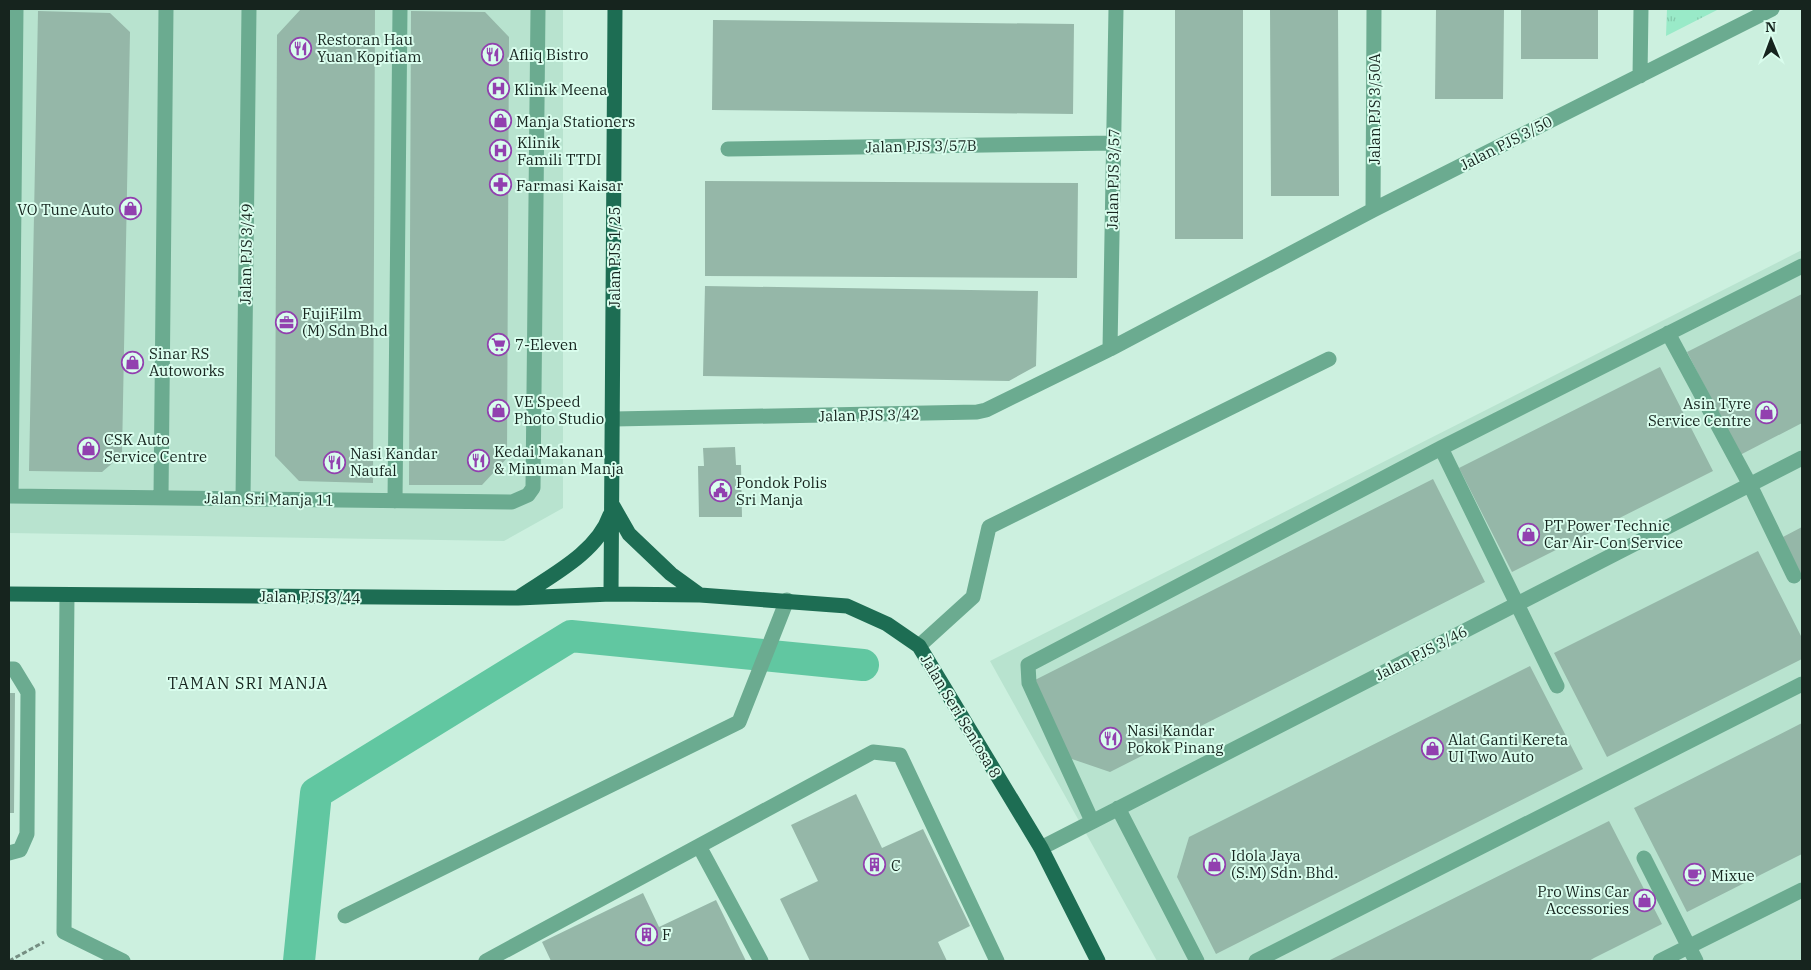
<svg xmlns="http://www.w3.org/2000/svg" width="1811" height="970" font-family="'IBM Plex Serif',serif">
  <defs>
    <pattern id="park-tufts" width="24" height="20" patternUnits="userSpaceOnUse" patternTransform="scale(1.25)"><rect width="24" height="20" fill="#99eac8"/><path d="M3 7l-1-3M5 7V3M7 7l1-3M15 17l-1-3M17 17v-4M19 17l1-3" fill="none" stroke="#83c9ab"/></pattern>
  </defs>
  <rect width="100%" height="100%" fill="#ccf0df"/>
  <path fill="#b8e3cf" d="M9,9H563V508L504,541L9,533Z
    M1802,250V961H1157L990,661Z"/>
  <path fill="url(#park-tufts)" d="M1667,9H1719L1666,36Z"/>
  <g fill="none" stroke-linecap="round" stroke-linejoin="round">
    <path stroke="#61c7a1" stroke-width="32" d="M299,961L316,793L571,636L863,665"/>
  </g>
  <path fill="#95b7a8" d="M301,9H375L373,483L299,481L275,456L277,35Z
    M1175,9H1243V239H1175Z
    M1270,9H1338L1339,196H1271Z
    M1436,9H1504L1503,99H1435Z
    M1521,9H1598V59H1521Z
    M38,11L110,13L130,32L122,455L102,472L29,471Z
    M411,11L485,12L509,37L507,458L482,485H409Z
    M713,20L1074,24L1073,114L712,110Z
    M705,181L1078,183L1077,278L705,276Z
    M705,286L1038,291L1036,366L1009,381L703,376Z
    M1802,294V423L1740,455L1687,352Z
    M1660,367L1713,471L1512,572L1459,468Z
    M735,447L736,465H741L742,517H699L698,466H704L703,448Z
    M1433,479L1485,582L1110,772L1069,758L1031,682Z
    M1802,527V579L1781,538Z
    M1758,551L1802,638V659L1607,757L1554,653Z
    M1530,666L1583,769L1216,954L1177,877L1189,837Z
    M9,693H15L14,813H9Z
    M1802,723V854L1687,912L1634,808Z
    M856,794L882,848L923,829L970,926L938,942L947,961H810L780,899L818,881L791,825Z
    M1609,821L1662,924L1594,958L1589,961H1328Z
    M643,893L659,927L716,900L746,961H551L542,942Z"/>
  <g fill="none" stroke-linecap="round" stroke-linejoin="round">
    <path stroke="#758e82" stroke-width="3" stroke-dasharray="5 2.5" stroke-linecap="butt" d="M9,961L44,942"/>
    <path stroke="#6bab90" stroke-width="15" d="M1640,76L1641,9
      M728,149L1113,143
      M1373,210L1374,9
      M1668,333L1750,485L1794,576
      M1110,349L1116,9
      M614,419L977,412L986,410L1110,349L1373,210L1772,9
      M1441,448L1557,686
      M9,496L512,502L528,495L533,488L538,9
      M11,496L16,9
      M161,497L166,9
      M243,499L249,9
      M395,501L400,9
      M67,595L64,932L123,961
      M919,646L973,597L989,527L1329,359
      M9,669H14L28,692L27,834L20,850L9,853
      M1118,808L1197,961
      M1092,821L1029,683L1028,665L1441,448L1802,266
      M699,846L761,961
      M1041,848L1802,458
      M1644,858L1696,961
      M345,916L739,722L787,600
      M486,961L873,752L900,755L997,961
      M1256,961L1802,684
      M1660,961L1802,890"/>
    <path stroke="#1d6d53" stroke-width="15" d="M613,506L629,534L671,574L700,595
      M9,594L518,598L611,594L700,595L847,606L887,624L919,646L1041,848L1098,961
      M611,594L615,9
      M518,598C550,576 597,553 610,515"/>
  </g>
  <defs>
    <symbol id="restaurant-ring" viewBox="-11 -11 22 22"><circle r="9.5" fill="#d9fded" stroke="#9240af" stroke-width="1.5"/><path d="M-5-6h1v4h1v-4h1v4h1v-4h1v5L-1.5 .5V6h-2V.5L-5-1ZM5-6V6H3V1.5H1.5Q1.5-4 5-6Z" fill="#9240af"/></symbol>
    <symbol id="hospital-ring" viewBox="-11 -11 22 22"><circle r="9.5" fill="#d9fded" stroke="#9240af" stroke-width="1.5"/><path d="M-5-5h3v3.5h4V-5h3V5h-3V1.5h-4V5h-3Z" fill="#9240af"/></symbol>
    <symbol id="shop-ring" viewBox="-11 -11 22 22"><circle r="9.5" fill="#d9fded" stroke="#9240af" stroke-width="1.5"/><path d="M-5-2.5h2.3a2.7 3.5 0 0 1 5.4 0H5L5.5 6h-11ZM-1.5-2.5h3a1.5 2.3 0 0 0-3 0Z" fill="#9240af"/></symbol>
    <symbol id="pharmacy-ring" viewBox="-11 -11 22 22"><circle r="9.5" fill="#d9fded" stroke="#9240af" stroke-width="1.5"/><path d="M-2-6h4v4h4v4h-4v4h-4v-4h-4v-4h4Z" fill="#9240af"/></symbol>
    <symbol id="office-ring" viewBox="-11 -11 22 22"><circle r="9.5" fill="#d9fded" stroke="#9240af" stroke-width="1.5"/><path d="M-6-3h4V-5.5h4V-3h4V5H-6ZM-1-4.5V-3h2v-1.5ZM-6 0V1H6V0Z" fill="#9240af"/></symbol>
    <symbol id="supermarket-ring" viewBox="-11 -11 22 22"><circle r="9.5" fill="#d9fded" stroke="#9240af" stroke-width="1.5"/><path d="M-6-5.5h2.5l.6 2H6L4.5 2H-2.5L-4.4-4H-6ZM-1.5 3.2a1.3 1.3 0 1 0 .1 0ZM3 3.2a1.3 1.3 0 1 0 .1 0Z" fill="#9240af"/></symbol>
    <symbol id="civic-ring" viewBox="-11 -11 22 22"><circle r="9.5" fill="#d9fded" stroke="#9240af" stroke-width="1.5"/><path d="M-.6-6.5H3V-4.5H.6V-3L4-1V1h2V6H-6V1h2V-1L-.6-3ZM-1.2 2.5V6h2.4V2.5Z" fill="#9240af"/></symbol>
    <symbol id="building-ring" viewBox="-11 -11 22 22"><circle r="9.5" fill="#d9fded" stroke="#9240af" stroke-width="1.5"/><path d="M-4-6H4V6H1V3H-1V6H-4ZM-2.5-4.3h1.7v1.8h-1.7ZM.8-4.3h1.7v1.8H.8ZM-2.5-1h1.7V.8h-1.7ZM.8-1h1.7V.8H.8Z" fill="#9240af"/></symbol>
    <symbol id="cafe-ring" viewBox="-11 -11 22 22"><circle r="9.5" fill="#d9fded" stroke="#9240af" stroke-width="1.5"/><path d="M-5.5-4.5H6V0H3Q3 3.5 0 3.5H-2.5Q-5.5 3.5-5.5 0ZM3-3.2v2h1.7v-2ZM-6 4.5H4V6H-6Z" fill="#9240af"/></symbol>
  </defs>
  <g fill-rule="evenodd">
    <use href="#restaurant-ring" x="288" y="36" width="25" height="25"/>
    <use href="#restaurant-ring" x="480" y="42" width="25" height="25"/>
    <use href="#hospital-ring" x="486" y="76" width="25" height="25"/>
    <use href="#shop-ring" x="488" y="108" width="25" height="25"/>
    <use href="#hospital-ring" x="488" y="138" width="25" height="25"/>
    <use href="#pharmacy-ring" x="488" y="172" width="25" height="25"/>
    <use href="#shop-ring" x="118" y="196" width="25" height="25"/>
    <use href="#office-ring" x="274" y="310" width="25" height="25"/>
    <use href="#supermarket-ring" x="486" y="332" width="25" height="25"/>
    <use href="#shop-ring" x="120" y="350" width="25" height="25"/>
    <use href="#shop-ring" x="486" y="398" width="25" height="25"/>
    <use href="#shop-ring" x="1754" y="400" width="25" height="25"/>
    <use href="#shop-ring" x="76" y="436" width="25" height="25"/>
    <use href="#restaurant-ring" x="466" y="448" width="25" height="25"/>
    <use href="#restaurant-ring" x="322" y="450" width="25" height="25"/>
    <use href="#civic-ring" x="708" y="478" width="25" height="25"/>
    <use href="#shop-ring" x="1516" y="522" width="25" height="25"/>
    <use href="#restaurant-ring" x="1098" y="726" width="25" height="25"/>
    <use href="#shop-ring" x="1420" y="736" width="25" height="25"/>
    <use href="#shop-ring" x="1202" y="852" width="25" height="25"/>
    <use href="#building-ring" x="862" y="852" width="25" height="25"/>
    <use href="#cafe-ring" x="1682" y="862" width="25" height="25"/>
    <use href="#shop-ring" x="1632" y="888" width="25" height="25"/>
    <use href="#building-ring" x="634" y="922" width="25" height="25"/>
  </g>
  <g text-anchor="middle" dominant-baseline="central" stroke-width="4" stroke-linejoin="round" paint-order="stroke">
    <g font-size="15" fill="#16241e" stroke="#d9fded" text-anchor="start">
      <text x="317" y="39">Restoran Hau<tspan x="317" dy="17">Yuan Kopitiam</tspan></text>
      <text x="509" y="54">Afliq Bistro</text>
      <text x="514" y="89">Klinik Meena</text>
      <text x="516" y="121">Manja Stationers</text>
      <text x="517" y="142">Klinik<tspan x="517" dy="17">Famili TTDI</tspan></text>
      <text x="516" y="185">Farmasi Kaisar</text>
      <text x="114" y="209" text-anchor="end">VO Tune Auto</text>
      <text x="302" y="313">FujiFilm<tspan x="302" dy="17">(M) Sdn Bhd</tspan></text>
      <text x="515" y="344">7-Eleven</text>
      <text x="149" y="353">Sinar RS<tspan x="149" dy="17">Autoworks</tspan></text>
      <text x="514" y="401">VE Speed<tspan x="514" dy="17">Photo Studio</tspan></text>
      <text x="1751" y="403" text-anchor="end">Asin Tyre<tspan x="1751" dy="17">Service Centre</tspan></text>
      <text x="104" y="439">CSK Auto<tspan x="104" dy="17">Service Centre</tspan></text>
      <text x="494" y="451">Kedai Makanan<tspan x="494" dy="17">&amp; Minuman Manja</tspan></text>
      <text x="350" y="453">Nasi Kandar<tspan x="350" dy="17">Naufal</tspan></text>
      <text x="736" y="482">Pondok Polis<tspan x="736" dy="17">Sri Manja</tspan></text>
      <text x="1544" y="525">PT Power Technic<tspan x="1544" dy="17">Car Air-Con Service</tspan></text>
      <text x="1127" y="730">Nasi Kandar<tspan x="1127" dy="17">Pokok Pinang</tspan></text>
      <text x="1448" y="739">Alat Ganti Kereta<tspan x="1448" dy="17">UI Two Auto</tspan></text>
      <text x="1231" y="855">Idola Jaya<tspan x="1231" dy="17">(S.M) Sdn. Bhd.</tspan></text>
      <text x="891" y="865">C</text>
      <text x="1711" y="875">Mixue</text>
      <text x="1629" y="891" text-anchor="end">Pro Wins Car<tspan x="1629" dy="17">Accessories</tspan></text>
      <text x="662" y="934">F</text>
    </g>
    <g font-size="15" fill="#16241e" stroke="#d9fded">
      <text transform="translate(1374 109) rotate(-90)">Jalan PJS 3/50A</text>
      <text transform="translate(1506 143) rotate(-27)">Jalan PJS 3/50</text>
      <text transform="translate(921 146) rotate(-1)">Jalan PJS 3/57B</text>
      <text transform="translate(1113 179) rotate(-89)">Jalan PJS 3/57</text>
      <text transform="translate(246 254) rotate(-89)">Jalan PJS 3/49</text>
      <text transform="translate(614 257) rotate(-90)">Jalan PJS 1/25</text>
      <text transform="translate(869 415) rotate(-1)">Jalan PJS 3/42</text>
      <text transform="translate(269 499) rotate(1)">Jalan Sri Manja 11</text>
      <text transform="translate(310 597) rotate(1)">Jalan PJS 3/44</text>
      <text transform="translate(1421 653) rotate(-27)">Jalan PJS 3/46</text>
      <text transform="translate(961 716) rotate(59)">Jalan Seri Sentosa 8</text>
    </g>
    <g font-size="16" letter-spacing="1" fill="#16241e" stroke="#d9fded">
      <text x="248" y="683">TAMAN SRI MANJA</text>
    </g>
  </g>
  <rect width="1811" height="970" fill="none" stroke="#16241e" stroke-width="20"/>
  <g transform="translate(1771 40) rotate(359)" stroke="#d9fded" stroke-width="4" paint-order="stroke">
  <path d="M0-4L9 19L0 12L-9 19Z" fill="#16241e"/>
  <text y="-8" font-size="14" font-weight="bold" text-anchor="middle" fill="#16241e">N</text>
  </g>
</svg>
